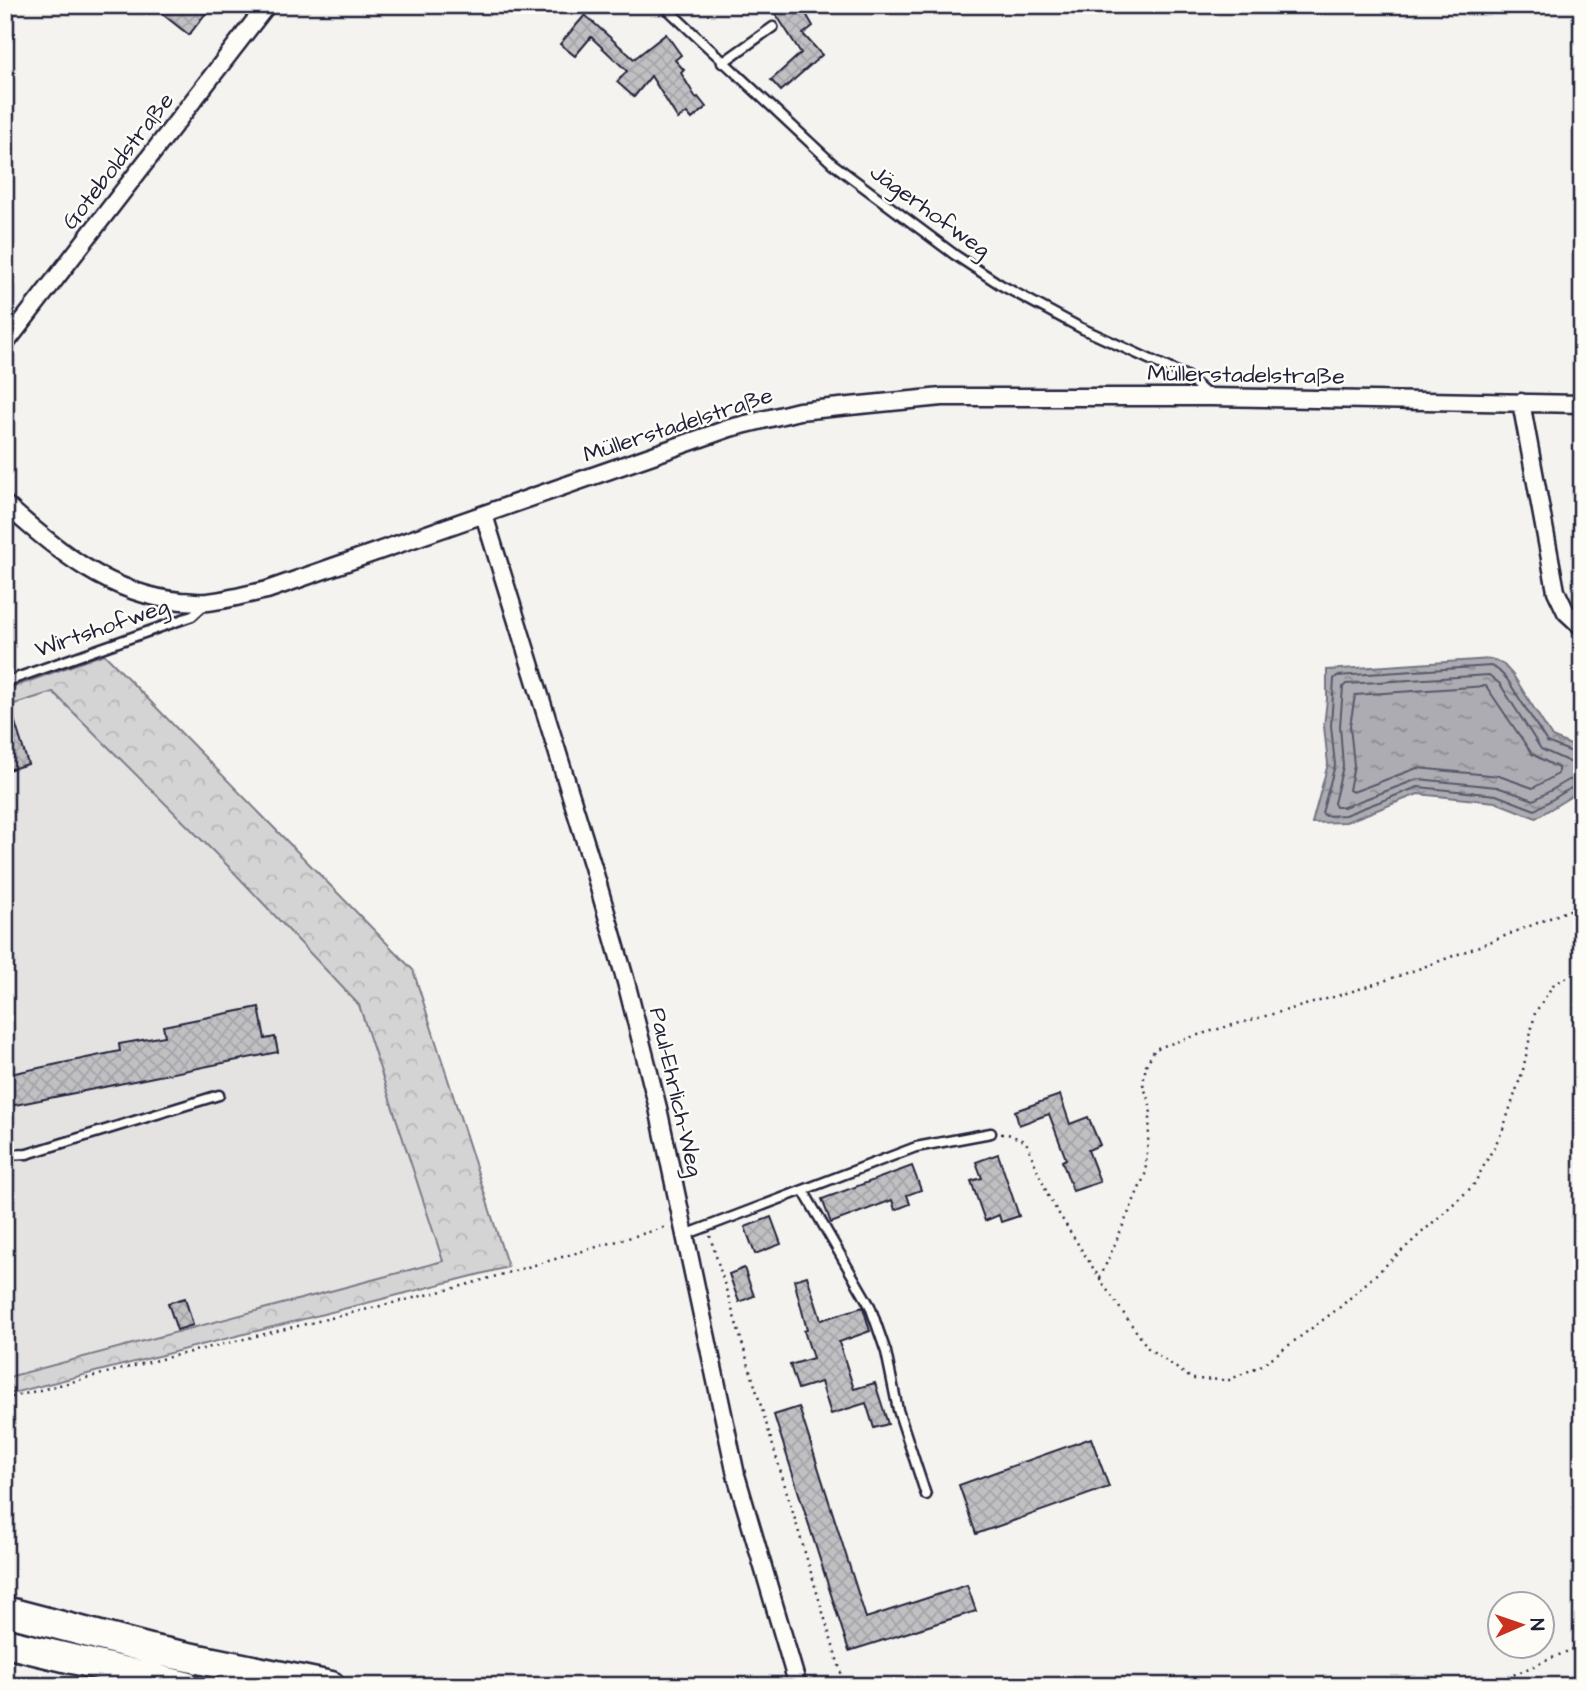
<svg xmlns="http://www.w3.org/2000/svg" width="1587" height="1691" font-family="'Architects Daughter',sans-serif">
  <defs>
    <pattern id="forest-crowns" width="20" height="18" patternUnits="userSpaceOnUse" patternTransform="scale(1.75)"><rect width="20" height="18" fill="#d5d4d5"/><path d="M2 6a3 3 0 1 1 6 0M12 15a3 3 0 1 1 6 0" fill="none" stroke="#b7b6b8"/></pattern>
    <pattern id="water-ripples" width="26" height="14" patternUnits="userSpaceOnUse" patternTransform="scale(1.75)"><rect width="26" height="14" fill="#acacb2"/><path d="M2 4q2-2 4 0t4 0M15 11q2-2 4 0t4 0" fill="none" stroke="#8c8c92"/></pattern>
    <pattern id="building-cross-hatch" width="8" height="8" patternUnits="userSpaceOnUse" patternTransform="scale(1.75)"><rect width="8" height="8" fill="#c0bfc2"/><path d="M0 0l8 8M0 8l8-8" fill="none" stroke="#a5a4a8"/></pattern>
  </defs>
  <rect width="100%" height="100%" fill="#f4f3ef"/>
  <filter id="ink" filterUnits="userSpaceOnUse"><feTurbulence type="fractalNoise" baseFrequency=".0143" numOctaves="2"/><feDisplacementMap in="SourceGraphic" scale="14" xChannelSelector="R" yChannelSelector="G"/><feConvolveMatrix kernelMatrix="1 2 1 2 8 2 1 2 1" color-interpolation-filters="sRGB"/></filter>
  <g filter="url(#ink)">
    <path fill="#e4e3e2" d="M53,692L229,867L359,1005L443,1261L5,1378V707Z"/>
    <path fill="url(#forest-crowns)" stroke="#7c7b88" stroke-width="2" d="M104,654L413,970L508,1267L5,1395V1378L443,1261L359,1005L229,867L53,692L5,707V690Z"/>
    <path fill="url(#water-ripples)" stroke="#757582" stroke-width="2" d="M1491,659L1503,664L1513,675L1552,737L1582,750V793L1575,794L1536,818L1495,802L1418,794L1346,822L1312,823L1328,764L1324,726L1327,699V670Z"/>
    <g fill="none" stroke-linecap="round" stroke-linejoin="round">
      <path stroke="#59596b" stroke-width="2" d="M1486,686L1532,754L1558,768V774L1533,788L1499,776L1417,768L1353,792L1349,790L1354,765L1350,726L1355,695Z
        M1582,756L1547,742L1507,679L1498,670L1491,666L1337,676L1334,679L1331,726L1335,765L1322,813L1326,816L1345,815L1418,787L1496,795L1535,810L1571,788L1582,787
        M1582,765L1574,764L1541,749L1500,684L1489,675L1346,684L1343,687L1340,726L1343,766L1334,803L1336,807H1344L1418,779L1497,787L1534,800L1569,780L1582,778"/>
    </g>
    <path fill="url(#building-cross-hatch)" stroke="#22223b" stroke-width="2" d="M151,5H212L189,35Z
      M770,5H801L813,26L803,34L822,55L781,91L771,80L801,53Z
      M585,15L634,59L666,34L681,55L675,60L684,70L681,73L696,98L698,97L706,107L692,119L687,113L678,119L651,76L634,97L617,82L627,71L591,37L575,56L560,44Z
      M5,700H8L28,764L5,771Z
      M259,1007L265,1039L275,1037L278,1052L5,1107V1075L120,1051L119,1044L165,1036L163,1026Z
      M1060,1095L1070,1124L1088,1117L1100,1145L1088,1150L1100,1182L1073,1191L1062,1161L1066,1159L1049,1114L1019,1125L1015,1111Z
      M998,1154L1019,1216L1001,1222L999,1215L985,1221L971,1181L982,1178L976,1162Z
      M912,1166L921,1190L907,1195L910,1204L895,1210L892,1200L831,1223L822,1199Z
      M771,1217L781,1244L755,1254L745,1227Z
      M744,1268L754,1296L739,1302L729,1274Z
      M807,1276L821,1320L863,1307L870,1331L839,1342L854,1389L875,1383L888,1424L874,1428L866,1403L831,1414L821,1382L798,1389L790,1365L813,1358L804,1331L807,1330L794,1280Z
      M185,1298L193,1325L177,1330L168,1303Z
      M799,1407L866,1618L967,1585L976,1611L849,1651L774,1415Z
      M1091,1438L1109,1487L976,1534L959,1485Z"/>
    <g fill="none" stroke-linecap="round" stroke-linejoin="round">
      <defs>
        <path id="service" d="M663,5L833,164L955,255L1001,285L1081,328L1186,376L1208,395
          M722,63L773,27
          M5,682L192,616L206,603
          M5,1155L27,1154L219,1095
          M803,1190L870,1306L886,1352L898,1410L926,1495
          M685,1235L916,1147L991,1133"/>
        <path id="minor" d="M5,344L267,5
          M1521,402L1556,591L1566,612L1582,627
          M5,504C56,550 110,595 181,601C190,601 200,603 208,602C228,600 248,594 267,590L730,428L799,411L942,397H1210L1582,404
          M484,515L593,867L626,982L658,1108L736,1475L798,1686"/>
        <path id="motorway" d="M5,1611L154,1650L331,1686
          M5,1643L186,1686"/>
      </defs>
      <use href="#service" stroke="#22223b" stroke-width="13"/>
      <use href="#minor" stroke="#22223b" stroke-width="21"/>
      <use href="#motorway" stroke="#22223b" stroke-width="33"/>
      <path stroke="#22223b" stroke-width="2.5" stroke-dasharray="2 5" stroke-linecap="butt" d="M1001,1134H1008L1026,1142L1049,1198L1105,1287L1148,1348L1192,1379L1229,1380L1262,1365L1339,1308L1473,1186L1502,1132L1523,1070L1535,1013L1553,985L1582,969
        M710,1236L845,1686
        M1100,1278L1145,1175L1151,1108L1143,1084L1146,1065L1155,1049C1212,1029 1272,1015 1330,998C1415,973 1500,938 1582,905
        M5,1399L157,1360L455,1288L666,1227
        M1488,1686L1582,1645"/>
      <use href="#service" stroke="#fdfcf7" stroke-width="8"/>
      <use href="#minor" stroke="#fdfcf7" stroke-width="16"/>
      <use href="#motorway" stroke="#fdfcf7" stroke-width="28"/>
    </g>
  </g>
  <g text-anchor="middle" dominant-baseline="central" stroke-width="5" stroke-linejoin="round" paint-order="stroke">
    <g font-size="23" fill="#22223b" stroke="#fdfcf7">
      <text transform="translate(118 161) rotate(-52)">Goteboldstraße</text>
      <text transform="translate(930 211) rotate(36)">Jägerhofweg</text>
      <text transform="translate(1246 375) rotate(1)">Müllerstadelstraße</text>
      <text transform="translate(678 425) rotate(-18)">Müllerstadelstraße</text>
      <text transform="translate(102 628) rotate(-19)">Wirtshofweg</text>
      <text transform="translate(676 1092) rotate(77)">Paul-Ehrlich-Weg</text>
    </g>
  </g>
  <rect width="1587" height="1691" fill="none" stroke="#fdfcf7" stroke-width="28"/>
  <rect x="14" y="14" width="1559" height="1663" fill="none" stroke="#22223b" stroke-width="2.5" filter="url(#ink)"/>
  <g transform="translate(1521 1625) rotate(88)"><circle r="33" fill="#fdfcf7" stroke="#a5a5ac" stroke-width="2"/>
  <path d="M0-5L12 26L0 18L-12 26Z" fill="#c8321e"/>
  <text y="-10" font-size="19" font-weight="bold" text-anchor="middle" fill="#22223b">N</text>
  </g>
</svg>
